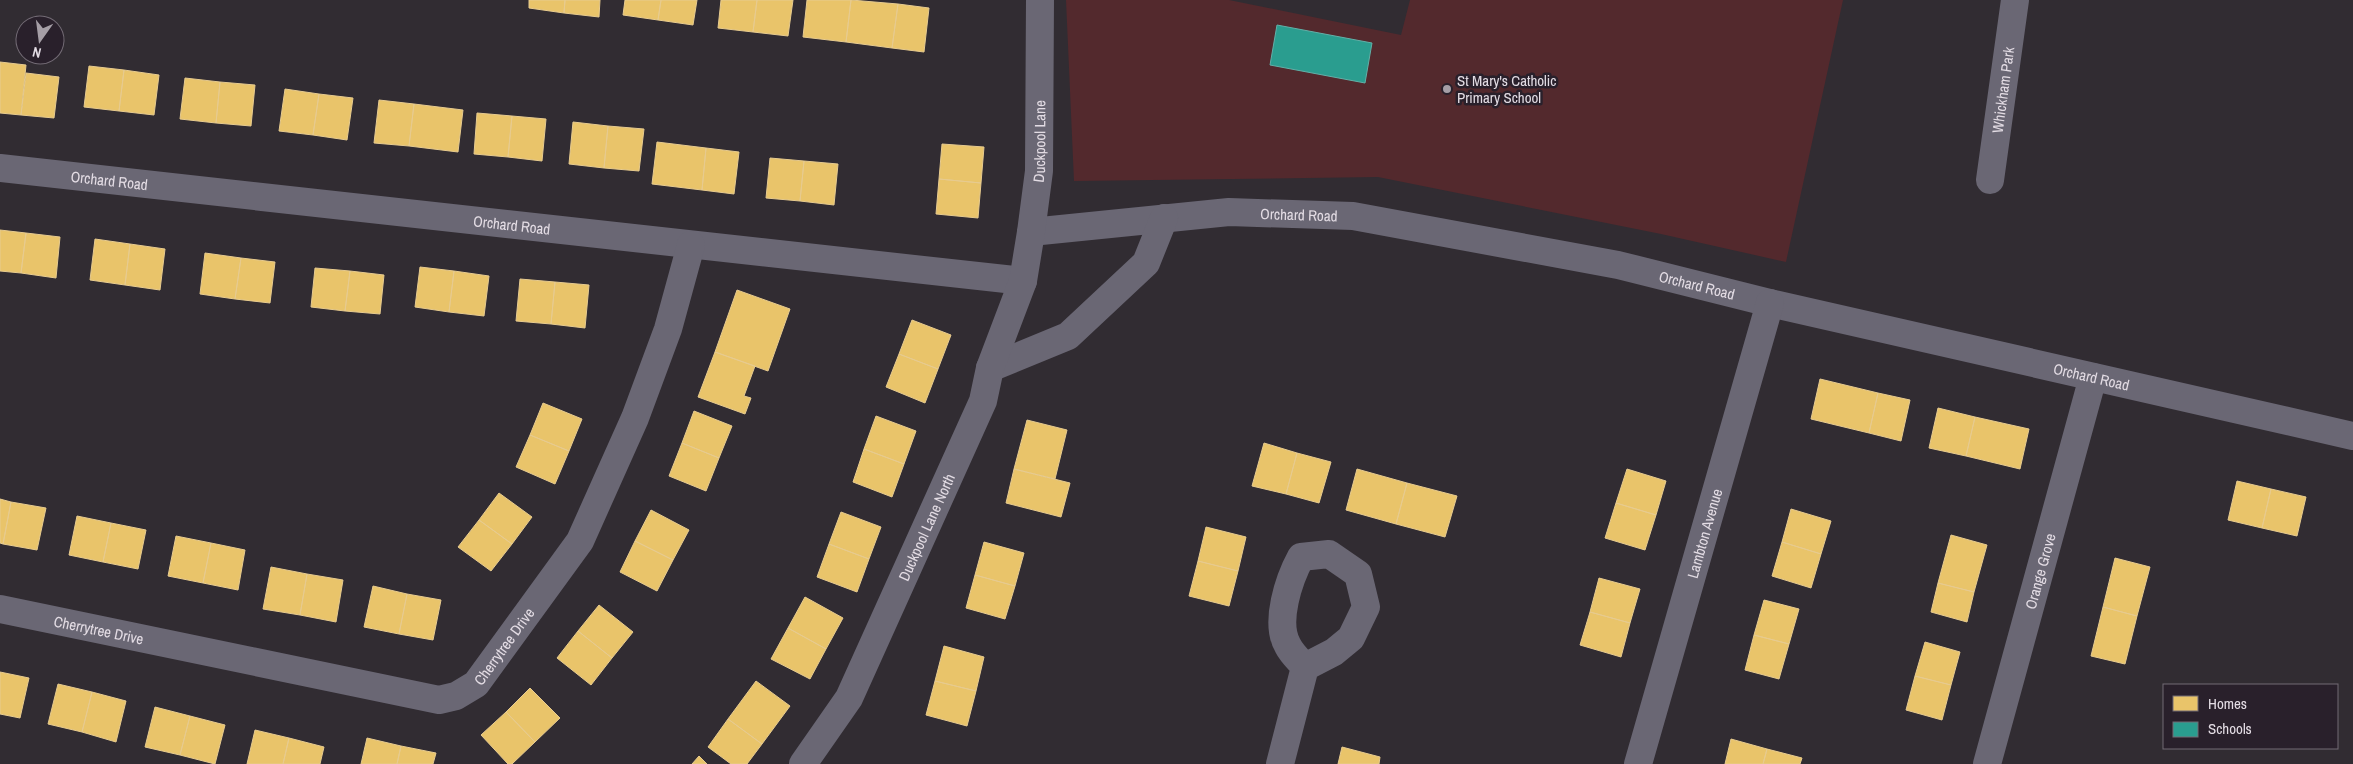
<svg xmlns="http://www.w3.org/2000/svg" width="2353" height="764" font-family="'Archivo Narrow',sans-serif">
  <rect width="100%" height="100%" fill="#312c32"/>
  <path fill="#53292d" d="M1066,0H1229L1401,35L1410,0H1843L1786,262L1661,234L1378,177L1074,181Z"/>
  <path fill="#e9c46a" stroke="#e7cb8f" d="M529,0H565L564,13L529,8Z
    M565,0H600L599,17L564,13Z
    M625,0H661L658,20L623,15Z
    M661,0H697L693,25L658,20Z
    M721,0H757L753,32L718,28Z
    M757,0H793L788,36L753,32Z
    M807,0H851L846,42L803,37Z
    M851,0L898,4L892,48L846,42Z
    M898,4L929,8L924,52L892,48Z
    M0,62L26,65L21,115L0,113Z
    M89,66L124,70L119,111L84,107Z
    M124,70L159,75L154,115L119,111Z
    M26,73L59,77L54,118L21,115Z
    M185,78L220,82L216,123L180,119Z
    M220,82L255,85L251,126L216,123Z
    M285,89L319,94L313,135L279,131Z
    M319,94L353,98L347,140L313,135Z
    M379,100L414,104L409,146L374,143Z
    M414,104L463,110L458,152L409,146Z
    M477,113L512,116L508,157L474,154Z
    M512,116L546,119L542,161L508,157Z
    M573,122L608,126L604,168L569,164Z
    M608,126L644,129L639,171L604,168Z
    M657,142L706,148L702,190L652,184Z
    M942,144L984,147L981,183L939,179Z
    M706,148L739,152L734,194L702,190Z
    M770,158L804,161L800,201L766,198Z
    M804,161L838,164L834,205L800,201Z
    M939,179L981,183L978,218L936,214Z
    M0,230L26,233L21,273L0,271Z
    M26,233L60,237L56,278L21,273Z
    M95,239L130,244L125,285L90,280Z
    M130,244L165,249L160,290L125,285Z
    M205,253L241,258L235,299L200,294Z
    M241,258L275,262L270,303L235,299Z
    M420,267L454,271L449,312L415,307Z
    M315,268L350,271L345,311L311,307Z
    M350,271L384,275L380,314L345,311Z
    M454,271L489,276L484,316L449,312Z
    M520,279L555,282L551,324L516,321Z
    M555,282L589,285L585,328L551,324Z
    M737,290L790,309L768,371L715,352Z
    M912,320L951,335L938,369L899,354Z
    M715,352L755,366L744,396L751,398L745,414L698,397Z
    M899,354L938,369L925,403L886,387Z
    M1820,379L1878,393L1869,433L1811,419Z
    M1878,393L1910,400L1901,441L1869,433Z
    M543,403L582,419L569,451L530,435Z
    M1938,408L1975,417L1966,456L1929,448Z
    M694,411L732,426L719,458L682,443Z
    M876,416L916,431L904,464L864,449Z
    M1975,417L2029,429L2020,469L1966,456Z
    M1027,420L1067,430L1055,479L1014,469Z
    M530,435L569,451L555,484L516,467Z
    M682,443L719,458L706,491L669,476Z
    M1264,443L1297,453L1286,494L1252,486Z
    M864,449L904,464L892,497L853,482Z
    M1297,453L1331,462L1319,503L1286,494Z
    M1014,469L1070,483L1061,517L1006,503Z
    M1357,469L1407,483L1396,524L1346,510Z
    M1627,469L1666,481L1656,515L1616,503Z
    M2237,481L2271,489L2262,528L2228,520Z
    M1407,483L1457,496L1445,537L1396,524Z
    M2271,489L2306,497L2297,536L2262,528Z
    M499,493L532,517L512,544L479,520Z
    M0,499L11,502L3,544L0,543Z
    M11,502L46,508L37,550L3,544Z
    M1616,503L1656,515L1645,550L1605,538Z
    M1791,509L1831,521L1821,554L1782,542Z
    M651,510L689,530L673,560L635,541Z
    M841,512L881,527L869,559L829,544Z
    M77,516L111,523L103,562L69,555Z
    M479,520L512,544L491,571L458,547Z
    M111,523L146,530L138,569L103,562Z
    M1206,527L1246,537L1238,571L1198,561Z
    M1951,535L1987,545L1974,592L1938,583Z
    M176,536L211,543L203,583L168,576Z
    M635,541L673,560L657,591L620,572Z
    M984,542L1024,553L1015,586L975,575Z
    M1782,542L1821,554L1811,588L1772,576Z
    M211,543L245,550L238,590L203,583Z
    M829,544L869,559L857,592L817,577Z
    M2115,558L2150,567L2137,616L2103,607Z
    M1198,561L1238,571L1229,606L1189,596Z
    M271,567L307,574L300,615L263,609Z
    M307,574L343,580L336,622L300,615Z
    M975,575L1015,586L1005,619L966,608Z
    M1599,578L1640,589L1630,623L1590,612Z
    M1938,583L1974,592L1967,622L1931,612Z
    M373,586L407,594L399,634L364,627Z
    M407,594L441,600L433,640L399,634Z
    M805,597L843,618L826,649L788,628Z
    M1764,600L1799,609L1789,644L1754,635Z
    M599,605L633,632L612,658L578,631Z
    M2103,607L2137,616L2125,664L2091,656Z
    M1590,612L1630,623L1621,657L1580,645Z
    M788,628L826,649L810,679L771,659Z
    M578,631L612,658L591,685L557,658Z
    M1754,635L1789,644L1779,679L1745,670Z
    M1925,642L1960,652L1951,685L1915,676Z
    M944,646L984,657L976,691L935,681Z
    M0,672L29,678L20,718L0,714Z
    M1915,676L1951,685L1942,720L1906,710Z
    M756,681L790,706L762,744L728,719Z
    M935,681L976,691L967,726L926,715Z
    M58,684L92,692L82,732L48,724Z
    M530,688L560,718L535,742L506,712Z
    M92,692L126,701L116,742L82,732Z
    M155,707L190,716L180,755L145,747Z
    M506,712L535,742L512,764H508L481,735Z
    M190,716L225,725L215,764L180,755Z
    M728,719L762,744L747,764H731L708,747Z
    M255,730L289,738L283,764H247Z
    M289,738L324,747L320,764H283Z
    M367,738L401,746L397,764H361Z
    M1731,739L1767,749L1763,764H1725Z
    M401,746L436,753L433,764H397Z
    M1342,747L1380,757L1379,764H1338Z
    M1767,749L1802,758L1800,764H1763Z
    M699,756L707,764H692Z"/>
  <path fill="#2a9d8f" stroke="#62b0a8" d="M1277,25L1372,43L1365,83L1270,65Z"/>
  <g fill="none" stroke-linecap="round" stroke-linejoin="round">
    <g stroke="#6a6774" stroke-width="28">
      <path id="s1" d="M0,168L1023,281"/>
      <path id="s2" d="M1990,180L2015,0"/>
      <path id="s3" d="M1031,232L1229,212L1353,216L1618,265L1770,303L2353,436"/>
      <path d="M990,368L1068,336L1146,263L1164,218"/>
      <path id="s4" d="M0,609L439,700L456,696L476,684L580,541L635,418L668,329L691,245"/>
      <path id="s5" d="M803,764L849,698L983,401L990,368L1023,281L1031,232L1039,171L1040,0"/>
      <path d="M1280,764L1305,667L1334,652L1351,638L1366,607L1358,574L1329,554L1301,557C1289,579 1274,623 1288,646C1292,654 1299,660 1305,667"/>
      <path id="s6" d="M1638,764L1770,303"/>
      <path id="s7" d="M1987,764L2093,377"/>
    </g>
  </g>
  <circle fill="#a59ea6" stroke="#29202b" stroke-width="2" cx="1447" cy="89" r="5"/>
  <g text-anchor="middle" dominant-baseline="central" stroke-width="5" stroke-linejoin="round" paint-order="stroke">
    <g font-size="15" fill="#e3dce4" stroke="#29202b" text-anchor="start">
      <text x="1457" y="80">St Mary's Catholic<tspan x="1457" dy="17">Primary School</tspan></text>
    </g>
    <g font-size="15" fill="#e3dce4" stroke="#29202b">
      <text stroke="none"><textPath href="#s2" startOffset="91">Whickham Park</textPath></text>
      <text stroke="none"><textPath href="#s5" startOffset="674">Duckpool Lane</textPath></text>
      <text stroke="none"><textPath href="#s1" startOffset="110">Orchard Road</textPath></text>
      <text stroke="none"><textPath href="#s3" startOffset="269">Orchard Road</textPath></text>
      <text stroke="none"><textPath href="#s1" startOffset="515">Orchard Road</textPath></text>
      <text stroke="none"><textPath href="#s3" startOffset="674">Orchard Road</textPath></text>
      <text stroke="none"><textPath href="#s3" startOffset="1079">Orchard Road</textPath></text>
      <text stroke="none"><textPath href="#s5" startOffset="268">Duckpool Lane North</textPath></text>
      <text stroke="none"><textPath href="#s6" startOffset="240">Lambton Avenue</textPath></text>
      <text stroke="none"><textPath href="#s7" startOffset="200">Orange Grove</textPath></text>
      <text stroke="none"><textPath href="#s4" startOffset="101">Cherrytree Drive</textPath></text>
      <text stroke="none"><textPath href="#s4" startOffset="536">Cherrytree Drive</textPath></text>
    </g>
  </g>
  <rect x="2163" y="684" width="175" height="65" fill="#29202b" stroke="#736b75"/>
  <rect x="2173" y="696" width="25" height="15" fill="#e9c46a" stroke="#736b75"/>
  <text x="2208" y="709" font-size="15" fill="#e3dce4">Homes</text>
  <rect x="2173" y="722" width="25" height="15" fill="#2a9d8f" stroke="#736b75"/>
  <text x="2208" y="734" font-size="15" fill="#e3dce4">Schools</text>
  <g transform="translate(40 40) rotate(194)"><circle r="24" fill="#29202b" stroke="#736b75"/>
  <path d="M0-4L9 19L0 12L-9 19Z" fill="#a59ea6"/>
  <text y="-8" font-size="14" font-weight="bold" text-anchor="middle" fill="#e3dce4">N</text>
  </g>
</svg>
